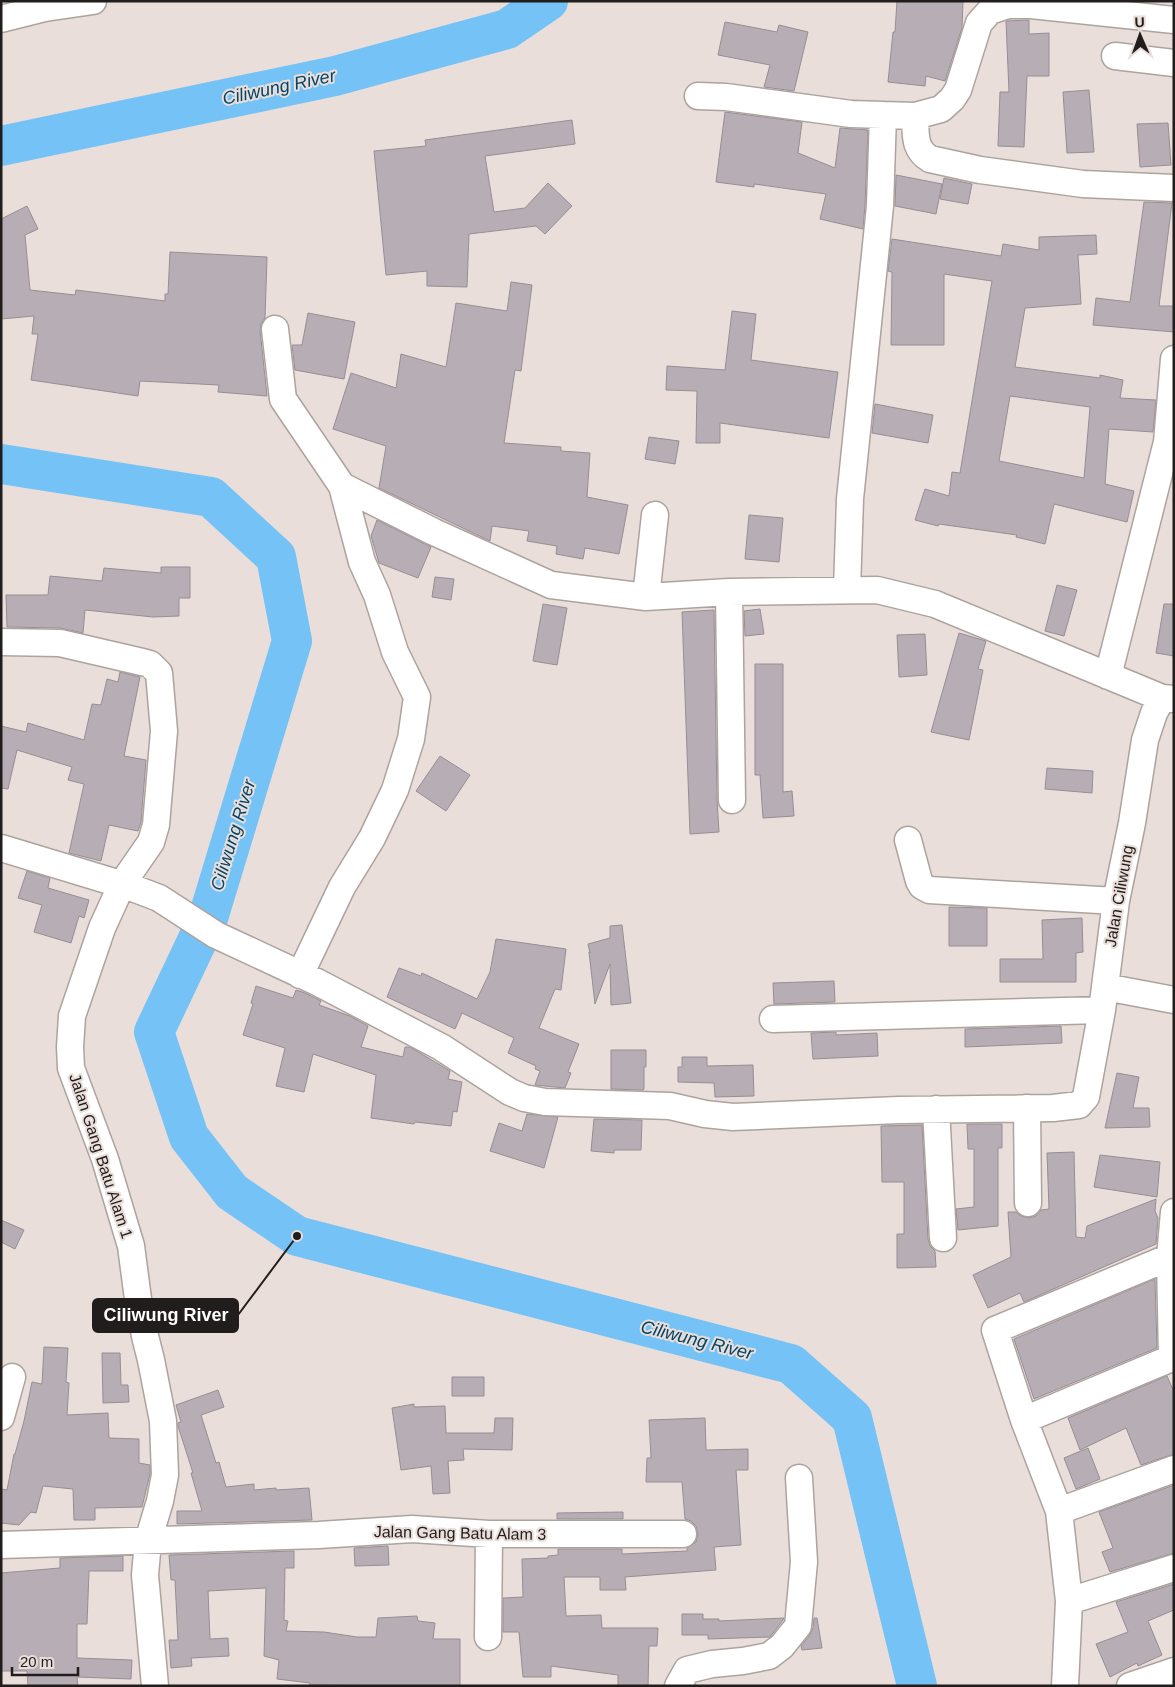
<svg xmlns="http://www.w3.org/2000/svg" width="1175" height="1687" font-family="Arial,sans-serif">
  <rect width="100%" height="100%" fill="#e9ded9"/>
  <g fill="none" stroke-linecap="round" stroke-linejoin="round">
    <path stroke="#75c2f6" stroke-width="40" d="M1,146L335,76L507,29L548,1
      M1,464L211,497L276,557L292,641L208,918L154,1032L189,1137L232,1192L297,1236L791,1364L852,1418L917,1686"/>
  </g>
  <path fill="#b6aeb4" stroke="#978e95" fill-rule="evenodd" d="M897,1H963L962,28L945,81L926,76L925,86L888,82L893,32H895Z
    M1029,20V34L1049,33V76H1027L1024,147L998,146L1000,92H1009L1006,21Z
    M725,22L777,32L779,25L808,32L794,91L764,87L770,65L718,55Z
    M1089,90L1094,152L1067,153L1063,92Z
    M725,112L802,122L798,153L835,168L840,128L868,130L865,205L863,229L820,219L826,194L754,184V187L716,182Z
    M572,120L575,144L485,156L494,212L525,208L548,183L572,206L545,234L536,226L469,234L467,287L427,286V271L386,275L374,151L426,146L425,140Z
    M1168,123L1171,165L1140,167L1137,124Z
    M896,175L942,184L936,214L895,206Z
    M944,178L972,184L968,204L940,199Z
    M1144,202L1172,203L1159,306H1174V332L1093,325L1096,298L1130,302Z
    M27,206L38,229L25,235L30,290L75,295L76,290L165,301V294H168L170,252L267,257L265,318L261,324L260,330L267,396L218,392L219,385L140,381L138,396L31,380L38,334H32L34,316L1,319V219Z
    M1096,235L1097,254L1078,255L1081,304L1025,308L1015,367L1100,378V375L1123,380L1120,398L1156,400L1153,432L1109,429L1105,484L1134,491L1127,522L1054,504L1045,544L1016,537L1017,535L939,524L938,526L915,520L925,489L949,496L952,472L960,473L992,281L944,274V345H891L892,272L888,271L892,239L1001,256L1003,244L1039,250V237ZM1010,396L1090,407L1084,478L999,461Z
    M511,282L532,285L521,371L515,370L504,443L561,447V451L590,453L587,497L628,505L619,554L585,548L583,559L556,554L557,546L527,541L529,531L492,526L490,541L379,488L386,446L333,429L351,373L396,388L401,354L446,367L456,303L507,311Z
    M732,311L756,314L751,360L838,372L829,438L720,423V443H696L697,391L666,390L667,366L725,370Z
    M308,313L355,322L344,379L295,370L292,345H302Z
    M875,404L933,415L928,443L872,433Z
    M649,437L679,441L675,464L645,459Z
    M749,515L783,518L779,562L745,559Z
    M377,520L431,547L418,578L379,563L371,536Z
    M161,567H190V598H179V616L153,617L85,610L83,633L60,628L7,627L6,595H48L50,576L102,581L104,568L161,573Z
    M435,577L454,579L451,600L432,597Z
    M1057,585L1077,590L1064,636L1045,631Z
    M543,604L567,608L557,665L533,661Z
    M1164,604H1174V656L1156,653Z
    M760,609L764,634L745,636L744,611Z
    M714,610L717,800L719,832L690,834L682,612Z
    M959,633L986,641L978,669L983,670L969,740L931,732Z
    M925,634L927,675L899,677L897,635Z
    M755,664H783V792L792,791L794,816L763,818L760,775H755Z
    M120,672L140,677L124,756L146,760L141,822L138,831L109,825L101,861L69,853L84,784L68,780L72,767L17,750L8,789L1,788V726L26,732L28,723L84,740L92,704L101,705L107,679L118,682Z
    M440,756L470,775L446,811L416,791Z
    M1047,768L1093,771L1092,793L1045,789Z
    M27,871L50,878L48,888L89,900L84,918L79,916L71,943L34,932L42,905L18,898Z
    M949,907L987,908V946H949Z
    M1082,918L1083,952L1076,953V982H1000V959H1043L1042,920Z
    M622,925L631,1003L611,1005L610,964L595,1004L589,952L590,953L588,944L610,938V926Z
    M496,939L566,949L561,990L555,989L539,1028L579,1044L568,1072L571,1073L565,1088L535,1085L540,1071L535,1069L536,1066L508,1053L514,1038L462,1013L455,1029L387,997L399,968L421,976L422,973L477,999L490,972Z
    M834,981L835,1002L774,1004L773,983Z
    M256,986L293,998L296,990L305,993L321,1001L319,1005L350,1016L368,1026L361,1047L403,1057L405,1047H410L450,1071L448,1079L462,1082L457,1112L453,1111L451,1126L415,1122L414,1124L371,1118L376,1075L313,1054L304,1092L276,1086L285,1048L243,1035L253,1004L251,1003Z
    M1061,1026L1062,1043L965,1047V1029Z
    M836,1032V1035L877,1033L878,1056L813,1059L811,1033Z
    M611,1050H646V1067H644V1089L643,1090L611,1089Z
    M682,1057H707V1066L753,1065L754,1096L715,1097L714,1083L678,1082V1067H682Z
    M1117,1073L1139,1077L1133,1108H1149L1150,1127L1105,1128Z
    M527,1114L558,1117L544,1168L490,1151L499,1123L522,1131Z
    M594,1119L642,1120L641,1150H614V1153L591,1151Z
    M967,1124H1002V1148H998V1226L958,1230L956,1209L974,1207V1149H968Z
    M922,1125L928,1239L930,1246L935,1251L936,1267L897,1268V1234H904V1182H882L881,1126Z
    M1074,1152L1076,1237L1085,1238L1087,1226L1156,1199L1155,1211L1158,1218L1156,1244L1024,1302L1020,1293L988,1308L973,1275L1011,1257L1008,1212H1016L1021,1216L1029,1218L1036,1216L1041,1210L1049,1209L1047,1153Z
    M1100,1155L1160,1162L1157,1197L1094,1187Z
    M1,1220L24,1230L15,1249L1,1242Z
    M1155,1279L1157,1348L1034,1399L1014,1339Z
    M44,1347L68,1348L66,1382L69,1383L67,1415L108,1413L109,1438L139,1439V1463L150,1465V1474L142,1507L95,1508V1520H74L73,1489L43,1486L36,1513L31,1512L19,1525L1,1523V1489L7,1490L14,1454H15L24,1421L32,1382L42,1384Z
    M102,1353H120L121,1385H128L129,1402L103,1403Z
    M1167,1376L1174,1392V1454L1141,1465L1126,1428L1080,1450L1068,1418Z
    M452,1377H484V1396H452Z
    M218,1390L224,1407L201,1415L216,1463L219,1462L226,1487L254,1484V1490L276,1488V1490L309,1488L312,1520L177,1524V1511H202L191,1473H193L178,1426V1423L181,1422L176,1405Z
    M414,1404V1407L445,1406L446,1433H494L495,1418H513L512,1450L463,1449L464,1460L448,1461L450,1493L433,1494L431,1466L401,1470L392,1408Z
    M705,1418L706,1450L748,1449V1470H736L741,1545L714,1547L716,1570L625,1577L626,1590H600V1577H564L566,1616L601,1615L602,1628H658L657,1646H649L648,1686H618V1675L551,1666V1677H523L519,1632H503V1598L523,1597L522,1559L548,1558V1556L558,1555V1549H622V1554L687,1551V1548L696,1542L698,1534L696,1526L691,1521L685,1519L682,1482H646L647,1458H651L649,1420Z
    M1088,1448L1100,1479L1076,1489L1064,1458Z
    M1174,1485V1553L1110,1572L1102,1552L1113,1548L1099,1512Z
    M623,1512V1519H557V1513Z
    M388,1546L389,1565L355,1566L354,1548Z
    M294,1551V1568H285L284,1620L288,1621L286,1631L324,1632L357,1637H376L378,1618L417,1616L418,1621L435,1623L433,1639H460V1686L310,1685V1683L277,1679L279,1660L264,1656L266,1588L208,1591L210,1639L228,1638L229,1656L191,1658L192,1666L171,1668L169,1640H178L175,1580H171L169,1555Z
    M123,1556V1571H89L87,1624H77V1658L132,1660L131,1679L77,1677L78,1686H28L27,1671H1V1573L60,1568V1558Z
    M1174,1584V1610L1148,1621L1162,1655L1138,1666L1137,1663L1110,1677L1096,1644L1128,1632L1116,1602Z
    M682,1614H703V1619H719V1621L784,1618L783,1620L770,1637L708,1639V1635H682Z
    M814,1618H817L822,1648L802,1650L801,1646L810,1635L813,1628Z"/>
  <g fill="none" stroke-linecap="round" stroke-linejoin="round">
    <defs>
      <path id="street" d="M1,19L45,8L93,1
        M1115,56L1174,63
        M698,96L726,97L851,114L915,116L941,109L952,99L958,90L979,23L990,11L1008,5H1031L1174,20
        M915,116C916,133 913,149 930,159L980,170L1083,184L1174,188
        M275,329L283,399L342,486L434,532L551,585L646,597L729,592L877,590L935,604L1162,698
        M847,590L850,499L880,206L883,115
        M729,592L732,800
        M646,597L655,515
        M1,642L60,643L142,662L150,664L159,673L164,731L156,825L151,842L122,884L102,928L72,1016L70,1047L71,1068L105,1159L131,1246L138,1299L145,1336L151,1360L163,1421L165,1475L160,1501L148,1541L145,1575L155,1686
        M1108,676L1167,442L1174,359
        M908,840L919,881L922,886L929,890L1116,901
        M1,848L130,887L159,898L216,935L317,982L441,1047L510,1092L524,1098L545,1102L670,1106L705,1114L733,1117L899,1110L1053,1108L1079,1105L1086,1097L1102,1010L1116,901L1132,823L1145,740L1154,713L1162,698L1174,699
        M300,975L342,887L372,838L395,790L411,739L417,697L395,652L377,595L362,562L342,486
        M1105,987L1174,1000
        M773,1019L1102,1010
        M1027,1108L1028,1203
        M936,1109L943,1238
        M1170,1257L995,1330L1024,1420L1059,1511L1174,1469
        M1,1417L12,1377
        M1024,1420L1172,1358L1170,1257L1174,1212
        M1059,1511L1069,1601L1174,1568
        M1,1545L319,1535L412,1529L489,1534H683
        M488,1637L489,1534
        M678,1686L687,1670L712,1664L743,1661L769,1656L782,1646L798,1626L804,1562L799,1478
        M1065,1686L1069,1601
        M1130,1686L1174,1671"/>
    </defs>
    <use href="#street" stroke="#ada39e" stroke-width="29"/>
    <use href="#street" stroke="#fff" stroke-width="26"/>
  </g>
  <g text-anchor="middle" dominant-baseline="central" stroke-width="4" stroke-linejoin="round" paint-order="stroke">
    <g font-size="16" fill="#211d1c" stroke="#e9ded9">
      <text transform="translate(1119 896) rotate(-80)">Jalan Ciliwung</text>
      <text transform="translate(101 1156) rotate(72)">Jalan Gang Batu Alam 1</text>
      <text transform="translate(460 1533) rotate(1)">Jalan Gang Batu Alam 3</text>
    </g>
    <g font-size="18" font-style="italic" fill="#044466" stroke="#e9ded9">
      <text transform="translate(279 87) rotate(-12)">Ciliwung River</text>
      <text transform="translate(233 835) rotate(-73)">Ciliwung River</text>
      <text transform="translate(697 1340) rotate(14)">Ciliwung River</text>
    </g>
  </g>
  <path fill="none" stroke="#211d1c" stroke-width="2" d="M297 1236L238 1315"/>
  <circle fill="#211d1c" stroke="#e9ded9" stroke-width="2" cx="297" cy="1236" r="5"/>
  <rect fill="#211d1c" stroke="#211d1c" stroke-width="2" x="93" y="1299" width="145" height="33" rx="5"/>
  <g font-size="18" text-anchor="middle" font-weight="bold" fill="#fff">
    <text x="166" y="1321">Ciliwung River</text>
  </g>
  <rect width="1175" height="1687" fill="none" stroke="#211d1c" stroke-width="5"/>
  <g transform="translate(1140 35) rotate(358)" stroke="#e9ded9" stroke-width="4" paint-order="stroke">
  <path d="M0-4L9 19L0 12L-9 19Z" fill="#211d1c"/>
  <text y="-8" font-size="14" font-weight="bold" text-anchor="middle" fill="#211d1c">U</text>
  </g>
  <path d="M12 1667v8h66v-8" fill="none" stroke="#211d1c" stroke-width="2.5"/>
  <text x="20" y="1667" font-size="15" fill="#211d1c" stroke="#e9ded9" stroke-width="4" paint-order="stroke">20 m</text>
</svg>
